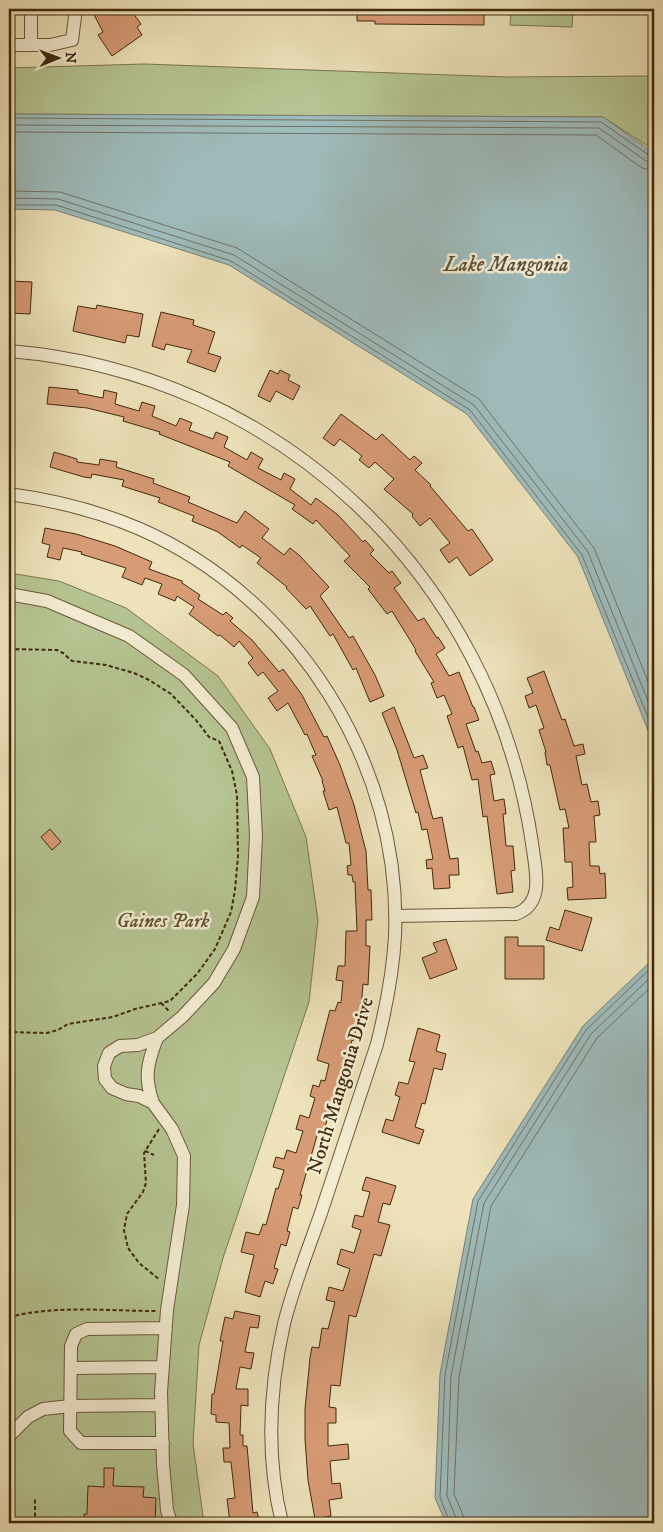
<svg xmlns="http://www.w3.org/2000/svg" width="663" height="1532" font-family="'IM FELL DW Pica',serif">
  <rect width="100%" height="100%" fill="#ede2ba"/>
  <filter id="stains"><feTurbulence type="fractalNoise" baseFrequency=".004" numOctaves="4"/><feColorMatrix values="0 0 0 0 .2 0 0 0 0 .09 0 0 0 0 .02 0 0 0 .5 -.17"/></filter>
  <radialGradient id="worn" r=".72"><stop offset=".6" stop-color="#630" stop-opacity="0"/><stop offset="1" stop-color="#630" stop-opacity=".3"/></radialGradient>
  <path fill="#b5c492" stroke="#7b764f" d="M511,9H573L572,27L510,25Z
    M144,64L506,77L654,76V150L603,117L9,114V68Z
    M9,573L59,581L126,608L218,676L270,749L306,837L318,920L309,1002L223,1258L199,1345L193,1444L204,1523H9Z"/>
  <path fill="#9ebbbb" stroke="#798175" d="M9,114L603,117L654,153V745L578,557L467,414L229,265L55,210L9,209Z
    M654,958V1523H446L435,1498L440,1374L473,1199L583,1026Z"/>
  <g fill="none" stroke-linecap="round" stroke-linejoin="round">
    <path stroke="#707264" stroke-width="1" d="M9,118L601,122L650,156L654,157
      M9,125L599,128L646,161L654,163
      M9,132L596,135L642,168L654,171
      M9,191L60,192L237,248L479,399L594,548L654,696
      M9,198L58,199L234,255L474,405L588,552L654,716
      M9,205H56L231,261L470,410L582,555L654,732
      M450,1523L440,1497L445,1375L478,1201L586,1030L654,965
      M457,1523L456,1518L447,1496L451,1376L484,1203L591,1034L654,974
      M464,1523L463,1515L454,1494L459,1377L491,1206L597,1038L654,984"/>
  </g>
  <path fill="#d79b76" stroke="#41290c" d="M91,9H130L141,24L137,27L142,35L112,56L98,35L103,32Z
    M357,9H484V25L375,24V21H357Z
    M9,281L32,282L30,314L9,313Z
    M97,305L143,314L139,337L127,335L125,343L73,331L78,306L96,309Z
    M161,312L194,320L193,325L215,332L208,353L221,357L215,372L187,362L192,350L166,344L164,350L152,346Z
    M270,370L278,374L280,370L290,375L288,380L300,386L293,400L276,391L270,402L258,396Z
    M49,387L78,390V393L103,398L104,390L117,393L115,404L139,411L142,402L155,406L152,416L176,426L180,418L192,423L189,430L213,439L216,432L228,437L224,447L247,460L251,452L263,459L258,468L281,480L284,473L295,479L290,489L311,505L316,498L338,515L363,542L365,540L374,550L370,554L389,573L392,571L401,583L394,588L418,621L424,618L437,638L438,637L445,648L436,654L449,676L459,672L473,707H474L479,720L466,724L476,752L478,751L482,763L491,761L495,774L490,775L494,801L504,799L506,814H503L506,846H513L515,870L511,871L513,892L497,894L487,816L483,817L478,779L472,780L463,746L458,748L447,716L452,714L444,695L437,698L431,683L434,682L415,651L416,650L392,611L387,614L368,589L370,587L344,561L350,556L316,520L313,524L292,509L295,505L228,466L230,462L159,434L160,432L123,421L124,417L87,408L47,404Z
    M341,414L376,440L382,434L410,460L414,456L422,463L415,470L431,485L430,486L468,531L472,529L493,560L470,576L457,557L449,563L440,550L450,543L430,518L420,526L412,516L413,514L384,489L394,479L375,462L369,468L359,460L362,456L340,439L334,446L323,438Z
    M54,452L77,459V462L99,465L100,459L117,462L116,467L154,479L153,483L190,497L188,502L237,523L245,511L269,529L262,538L284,555L290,548L299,555L329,587L320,596L349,638L353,636L375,675L384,696L370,702L356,668L353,670L333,634L330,636L310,606L306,609L286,588L287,587L257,563L261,558L242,545L240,548L218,532L192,521L194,516L158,502L160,498L122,486L124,480L92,474L91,478L84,477L50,467Z
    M45,528L76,534L115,546L152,562L149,569L182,581V583L200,595L198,599L223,615L226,612L233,618L230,621L252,640L279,672L283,669L302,695L324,737L327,736L340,765L354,805L366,851L368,890H371L372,920H366V946H370L368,985L363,984L361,1008L362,1009L353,1041L352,1040L342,1077L340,1076L323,1134L318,1132L300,1195H302L298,1209L293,1207L287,1231L290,1232L286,1246L281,1244L274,1268L278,1269L273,1284L265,1281L260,1297L245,1292L254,1255L241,1252L246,1232L259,1235L263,1224L266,1225L276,1188L278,1189L284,1170L273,1167L276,1157L284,1159L287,1150L296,1153L303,1131L296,1129L300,1115L309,1118L315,1098L310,1096L313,1085L319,1087L321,1080L325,1081L329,1064L317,1060L330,1010L335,1011L338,1002L341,1003L343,981L336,980L338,966H345L346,931H357L355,882H353L352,875H348L347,866L351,865L349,843H346L337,807L329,810L323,791H325L322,781H323L312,756L316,755L307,734L305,735L288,703L277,711L268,698L278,691L263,672L258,676L248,663L253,658L239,641L234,647L220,635L218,636L189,614L194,607L177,596L175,601L158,594L162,584L145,578L142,585L122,577L126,568L81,554L82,552L63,548L60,560L47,557L50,545L42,543Z
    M544,671L562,720L565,719L574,746L583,744L585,754L576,756L582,785L587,784L591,802L598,801L600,815L594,816L596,842H589L590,866H599L600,874L605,873L606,898L568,900L567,888L573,887L572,862H565L563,828H569L565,809L560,810L550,765H547L545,752H546L539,730L544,728L536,705L529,708L525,696L533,693L527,678Z
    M394,707L414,758L423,755L428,768L420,770L433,819L442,817L450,859L458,858L459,875H449L450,888L434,889L432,868L427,869L426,860L433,859L427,829L422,830L418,812L416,813L397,750L382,713Z
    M50,829L61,842L52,850L41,837Z
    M565,910L592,918L582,951L546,940L550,927L559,930Z
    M505,937H518V946H544V979H505Z
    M446,939L457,969L430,979L422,958L437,952L433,943Z
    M418,1028L440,1035L436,1051L446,1054L442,1070L434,1068L425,1104L422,1103L415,1127L424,1130L419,1144L382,1132L386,1119L393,1121L400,1097L395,1095L399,1082L408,1084L415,1062L409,1061Z
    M366,1177L396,1186L390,1205L383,1203L378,1222L390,1225L381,1256L374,1254L356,1317L349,1315L340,1386L331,1385L329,1407L336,1408V1423H328V1446L348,1444L349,1459L330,1461L332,1484L340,1483L342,1498L329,1500L331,1516L315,1519L308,1480L305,1439V1409L310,1358L312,1347L319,1348L322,1328L328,1329L335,1302L326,1300L329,1287L343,1291L350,1269L337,1264L341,1249L354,1253L361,1230L352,1227L355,1215L363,1217L370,1192L362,1190Z
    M235,1311L260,1316L258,1328L250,1327L245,1352L254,1353L251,1369L240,1367L236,1389H248V1406L241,1405L240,1435H243V1446H247L253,1513L257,1512L260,1523H230L227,1499L235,1498L231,1462H224L223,1448H230L229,1423L216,1422V1415L211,1414L212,1394H214L223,1341H220L225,1317L233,1319Z
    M104,1468H114L113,1486L144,1487L143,1497L156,1498L155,1523H84V1514H87L88,1486L104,1487Z"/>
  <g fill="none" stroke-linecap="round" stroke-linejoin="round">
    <defs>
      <path id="minor" d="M9,45H31V9
        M31,45H50L72,40L76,9
        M9,351C279,373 492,575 532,843C535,868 546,903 516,914L395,916
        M9,494C54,500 98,511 140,529C297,598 402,765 395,936C393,973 386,1008 377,1044C359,1100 340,1156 321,1213C308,1250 293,1287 284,1324C269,1390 266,1458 282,1523
        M9,594L47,601L129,636L184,675L232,728L253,777L256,836L253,897L234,949L214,983L182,1017L157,1038L138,1045L120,1046L109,1053L104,1066L105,1079L112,1088L126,1094L139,1096L153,1103L172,1129L184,1156L183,1205L167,1310L161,1392L163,1464L167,1510L171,1523
        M153,1103C144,1077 147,1064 157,1038
        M71,1368L163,1367
        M9,1436L28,1417L43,1409L70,1406L161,1405
        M163,1443H81L70,1431L71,1346L76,1334L87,1329L166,1328"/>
    </defs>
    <use href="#minor" stroke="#6c5738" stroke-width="14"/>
    <path stroke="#41290c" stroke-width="2" stroke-dasharray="4 2.5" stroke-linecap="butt" d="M9,649L57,650L63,653L72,661L106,665L134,673L149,680L171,694L196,720L209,737L219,741L232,771L237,795L238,856L235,890L231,912L215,949L197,974L170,1001L135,1009L113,1017L68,1024L58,1030L47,1033L9,1032
      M161,1003L170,1012
      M159,1129L144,1153L146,1183L143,1192L127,1214L124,1230L128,1248L139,1263L160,1280
      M145,1151L154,1155
      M9,1317C56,1305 107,1311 156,1311
      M13,1523V1457
      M35,1523V1497"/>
    <use href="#minor" stroke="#f3ecd2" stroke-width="12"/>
  </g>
  <g text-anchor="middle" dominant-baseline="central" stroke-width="5" stroke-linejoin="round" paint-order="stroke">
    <g font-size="20" font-style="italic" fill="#5e502e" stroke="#f3ecd2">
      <text x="163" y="921">Gaines Park</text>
    </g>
    <g font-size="20" fill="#41290c" stroke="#f3ecd2">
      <text transform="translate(341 1086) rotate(-73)">North Mangonia Drive</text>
    </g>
    <g font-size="21" font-style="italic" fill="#584e38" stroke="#f3ecd2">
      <text x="506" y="265">Lake Mangonia</text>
    </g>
  </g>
  <rect width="663" height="1532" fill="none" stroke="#ede2ba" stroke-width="30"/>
  <rect x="10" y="10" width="643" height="1512" fill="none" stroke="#41290c" stroke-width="2.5"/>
  <rect x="15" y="15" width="633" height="1502" fill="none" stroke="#41290c"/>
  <g transform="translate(58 58) rotate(89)" stroke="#f3ecd2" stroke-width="4" paint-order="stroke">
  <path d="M0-4L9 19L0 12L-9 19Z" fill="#41290c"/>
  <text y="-8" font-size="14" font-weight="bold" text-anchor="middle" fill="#41290c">N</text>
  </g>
  <rect width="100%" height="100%" filter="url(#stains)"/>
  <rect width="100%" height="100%" fill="url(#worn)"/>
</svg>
